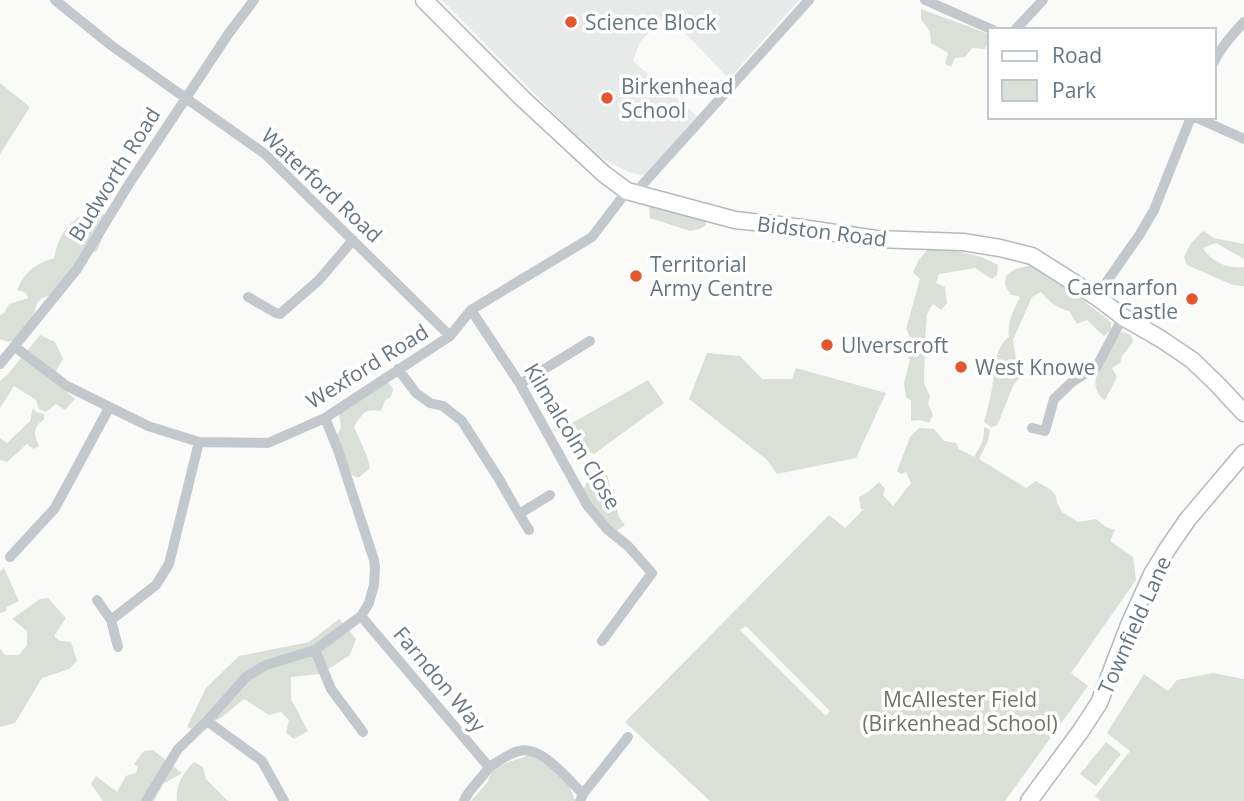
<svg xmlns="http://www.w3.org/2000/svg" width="1244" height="801" font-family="'Open Sans',sans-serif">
  <rect width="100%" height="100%" fill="#fafaf8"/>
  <path fill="#e8e9e9" d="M442,0H799L729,79L667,14L640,42L633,61L697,116L655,164L645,174L642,175L631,173L595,155Z"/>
  <path fill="#dadfd7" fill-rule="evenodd" d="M921,9L986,33L990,38L985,49L972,48L965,57L955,58L951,67L945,64L948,53L931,43L930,32L921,19Z
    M0,83L30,107L0,154Z
    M649,202L705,218L706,225L700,229L690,231L650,218Z
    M87,210L109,215L107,226L97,251L84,256L59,292L42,298L37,303L33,318L22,338L8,342L0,339V315L4,313L9,304L28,298L26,293L17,290C26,270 34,265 54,258C60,232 66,227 87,210Z
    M1203,231L1214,238L1244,244V259L1216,243L1203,248C1210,261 1229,270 1244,267V286L1233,285L1187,265L1184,257L1191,243Z
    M941,247L981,257L998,265L997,275L992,279L975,268L939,274L936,283L945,287L947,303L941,310L933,304L927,314L925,341L924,383L930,396L928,403L933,415L929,423L920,420L911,421V401L906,397L904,383L910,360L903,350L911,340L906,329L920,279L913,272L918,261L928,249Z
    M1032,265L1059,282L1111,322V330L1104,336L1087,320L1077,324L1069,311C1057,308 1049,302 1041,292L1032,297L1013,340L1019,378L1013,386L999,421L996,426L991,427L984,422C987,411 990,400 992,389C995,372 994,347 1009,337C1007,323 1013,310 1020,298L1018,296L1011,295L1005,285L1006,276L1015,269Z
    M1123,332L1131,335L1133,342L1122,356L1120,363L1112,368L1117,377L1105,400C1084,387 1103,355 1110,337Z
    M40,335L55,342L63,359L56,371H50V378L75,399L65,410L56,404L46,412L39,409L36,400L14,386L0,408V381L8,374Z
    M707,353L740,356L762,379H792L796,368L886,393L856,458L777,474L766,459L689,399Z
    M648,380L664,403L594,454L590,452L572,423Z
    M387,381L393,389L391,397L385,400L381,411C364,408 363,413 354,427L367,456L370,468L358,478L352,475L341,451L336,436L341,428L339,414Z
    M33,408L36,412L44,414V419C33,428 33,433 39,446L34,449L27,444L7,462L0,460V438L7,443L30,421Z
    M984,427L990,430L988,441L979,459L1026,488L1036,481L1051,490L1056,496L1057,503L1062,512L1078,522L1096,519L1106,527L1115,530L1110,541L1133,557L1136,580L1071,673L1088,686L1005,801H710L625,722L829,515L845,528L865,508L861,510L859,497L868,492L879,482L885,489L883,495L893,506L911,483L906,472L901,474L897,471L910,437L919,428L934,429L944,441L956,443L959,449L974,457C980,447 985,439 984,427ZM746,626L830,711L826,716L740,630Z
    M607,475L619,517L625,525L613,533L582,493L588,480Z
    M4,568L19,601L7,607L6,611L0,613V571Z
    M48,598L66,618L54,636L60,641L71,642L77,661L69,669L42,678L15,723L0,727V649L5,655H19L27,645V631L12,619L40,599Z
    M339,619L356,639L350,655L327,670L319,674L291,677V699L308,731L294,739L286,733L289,720L281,712L269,715L244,699L222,717L198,731L187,727L206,688L239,656L309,642Z
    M1213,673L1244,679V801H1101L1095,796L1130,751L1107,733L1144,674L1168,691L1177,680Z
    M1106,742L1121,754L1096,786L1080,774Z
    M153,750L182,773L163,784L154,801H103L91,784L96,776L117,792L126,776L136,773L138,767L134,764L144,751Z
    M530,755C548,765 571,780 575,801H471L487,783L492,771L506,763Z
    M194,762L203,767L206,779L228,801H177C175,787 183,772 194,762Z"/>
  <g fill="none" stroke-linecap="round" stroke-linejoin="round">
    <defs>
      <path id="secondary" d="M424,0L522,98L604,174L627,191L735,220L788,226L876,239L963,242L1000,248L1032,256L1098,298L1123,317L1161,339L1192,360L1218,385L1244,413
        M1029,801L1080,732L1099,703L1129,625L1152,574L1168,548L1188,519L1244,453"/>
    </defs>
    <use href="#secondary" stroke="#b3babf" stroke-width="19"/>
    <path stroke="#c3c8cc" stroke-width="10" d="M55,0L112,46L265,154L450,336
      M925,0L993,30
      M1015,30L1043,0
      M1214,62C1221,47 1233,34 1244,22
      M1195,117L1244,139
      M634,194L809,0
      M248,297L276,313L280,314L319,280L353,240
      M1096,297L1140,234L1154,210L1191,117
      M471,310L520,384L587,505L607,529L628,546L652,573L602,641
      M15,347L67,386L148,426L199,442L268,443L325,418L450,336L471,310L592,237L627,191
      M0,364L77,269L129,184L229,33L254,0
      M398,369L416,393L430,403L443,406L462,421L499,479L519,514L550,495
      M520,384L590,341
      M1032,428L1045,431L1054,399L1072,382L1097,366L1123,317
      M519,514L529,530
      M10,557L55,508L109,408
      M97,600L111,620L156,585L169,564L199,442
      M361,616L489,767C498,762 509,753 519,751C542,745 568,780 583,794
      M111,620L118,647
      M315,650L331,689L363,732
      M207,721L262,761L284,801
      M146,801L178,749L207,721L246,677L266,665L315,650L361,616L369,603L374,585L375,568L374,560L338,450L325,418
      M464,801C469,788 482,779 489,767
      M580,801L583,794L628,737"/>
    <use href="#secondary" stroke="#fff" stroke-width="16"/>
  </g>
  <g fill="#e4572e" stroke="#fff" stroke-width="2.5">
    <circle cx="571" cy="22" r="7"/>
    <circle cx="607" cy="98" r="7"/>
    <circle cx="636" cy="276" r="7"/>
    <circle cx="1192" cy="299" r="7"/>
    <circle cx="827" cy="345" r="7"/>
    <circle cx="961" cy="367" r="7"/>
  </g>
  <g text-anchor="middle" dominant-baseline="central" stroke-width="7" stroke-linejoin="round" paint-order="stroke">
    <g font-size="21" fill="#657683" stroke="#fff" text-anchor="start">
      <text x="585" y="22">Science Block</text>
      <text x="621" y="86">Birkenhead<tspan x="621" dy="24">School</tspan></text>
      <text x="650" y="264">Territorial<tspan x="650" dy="24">Army Centre</tspan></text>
      <text x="1178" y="287" text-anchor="end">Caernarfon<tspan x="1178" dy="24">Castle</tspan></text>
      <text x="841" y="345">Ulverscroft</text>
      <text x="975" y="367">West Knowe</text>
    </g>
    <g font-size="21" fill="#657683" stroke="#fff">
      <text transform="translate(114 174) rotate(-58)">Budworth Road</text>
      <text transform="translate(322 185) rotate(43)">Waterford Road</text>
      <text transform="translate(822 231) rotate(7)">Bidston Road</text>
      <text transform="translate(367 366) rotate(-32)">Wexford Road</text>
      <text transform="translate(573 436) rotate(59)">Kilmalcolm Close</text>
      <text transform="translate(1134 625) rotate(-66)">Townfield Lane</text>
      <text transform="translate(440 679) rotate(50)">Farndon Way</text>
    </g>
    <g font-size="21" fill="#687a64" stroke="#fff">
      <text x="960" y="699">McAllester Field<tspan x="960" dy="24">(Birkenhead School)</tspan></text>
    </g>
  </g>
  <rect x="988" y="28" width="228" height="91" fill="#ffffff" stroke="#c1c8cd" stroke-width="2"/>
  <rect x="1002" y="51" width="35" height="10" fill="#ffffff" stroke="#c1c8cd" stroke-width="2"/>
  <text x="1052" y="63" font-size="21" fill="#657683">Road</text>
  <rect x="1002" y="80" width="35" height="21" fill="#dadfd7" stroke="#c1c8cd" stroke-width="2"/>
  <text x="1052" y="98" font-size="21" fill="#657683">Park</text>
</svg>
